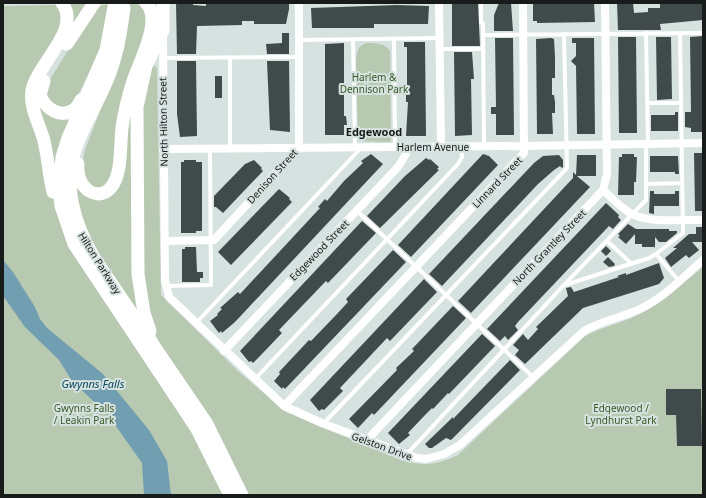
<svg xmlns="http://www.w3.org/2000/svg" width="706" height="498" font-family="'Noto Sans',sans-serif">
  <rect width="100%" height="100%" fill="#d6e2df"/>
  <path fill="#b7c9b0" d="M68,3H91L77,24L72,23Z
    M137,4L146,10L150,18L115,172L109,186L99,190L88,187L81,169L85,150L124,49L129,13L106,39L73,105L55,108L45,92L49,81L94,9L103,5Z
    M55,5L60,9L61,27L31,76C40,130 46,185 65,236L182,415L209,463L224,495H3V278L26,292L3,260V6Z
    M367,43C376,43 385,43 390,51L391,140L390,142L358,141L356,61C357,51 357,46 367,43Z
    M156,66L157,69L161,295L238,371L286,412L403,461C426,466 436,465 458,455L584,337C601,327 620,324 638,315C662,303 682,284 703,267V494L247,495L161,346L155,333L143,292L141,118L151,67Z
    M130,103H134L137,309L136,310L91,245L79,216L76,182L111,193Z
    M42,108L52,116L69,120L56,174L38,109Z"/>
  <path fill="#729eb2" d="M3,260L13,272L35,307L40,319L47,328L103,374L149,430L167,461L171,495H144L142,463L108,415L72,381L59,360L25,327L3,296Z"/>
  <path fill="#404a4b" d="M176,3H193V5L206,6V3H289V9L286,24H254V21H242V25L197,26L196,54H177Z
    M452,3H478L480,46H452Z
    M499,3H511L513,31H494V15Z
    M594,3L595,22L537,23V21H533V4Z
    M617,3H633L634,13L648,12V8H660V4H703V20L660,24L661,30H618Z
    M397,5L429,6L428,24H374V28H312L311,8Z
    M282,33H289V54H267L266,44L282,43Z
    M703,36V132H691V128L685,127V112H691L690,37Z
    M618,37H636L637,133H619Z
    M656,37H671L672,99L657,100Z
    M495,38H513L514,135H496V114H491V107H496Z
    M551,38L554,39L555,57V78H552V95H554L555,102V113H552L553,134H537L536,39Z
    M572,38H594L595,134H577L576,66L571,61L576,56V43H572Z
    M404,42H425L426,136H406L408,102H406V95H403V86H407V47H404Z
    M344,43V116H346L347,125H344V135H325V44Z
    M454,52H472L474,79H471L472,135L455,136Z
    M177,61H196L197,136L180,137L177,114Z
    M267,61H289L290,132L270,130Z
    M215,76H222V98H215Z
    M675,112H678V131H651V115H675Z
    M694,153H703V211H695Z
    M371,154L383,164L235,322L222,333L221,331L219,333L210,321L218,315L217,314L222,309L220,308L238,292L240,294L320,208L318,207L325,199L327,201L344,181L363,163L361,161Z
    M483,154L489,156L498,165L411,257L398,245Z
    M622,154H634V157H637L636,182H634V195H618L619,157H622Z
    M559,155L563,160V167L562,168L560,166L554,170L538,184L442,286L429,274L534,163L543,156Z
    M577,155H596V176H577L590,187L471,313L458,301L573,178V172L576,175Z
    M650,156H678L679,174H675V172H650Z
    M426,158L429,160L430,159L439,167L437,169L439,170L380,228L367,216L405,176Z
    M184,160H196V162H202V231H196V233H181V162H184Z
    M254,160L262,168L261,169L263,171L223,213L216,207H214V196L245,164Z
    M279,189L290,198L289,199L292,202L231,265L218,252Z
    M650,191H654V194H675V191H679V206H654V214L649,213Z
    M606,203L619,215L618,217L621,220L613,229L609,226L518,322L515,326L518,330L508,340L505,336L500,341L487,329Z
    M362,221L376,233L328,283L326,281L279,330L282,333L260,356L253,363L251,361L249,362L240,351Z
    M628,224L636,229H669V231H677V233L666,242H659L655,237V248L653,245L654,247H642V244H635V234L626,244L618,237L620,236L618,234Z
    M696,227H703V242H692L699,250L689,258L686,255L671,267L665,258L677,248H673L689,234H696Z
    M606,246L611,251L606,256L601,251Z
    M185,247H196L197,272H203V278H200V282H182V249H185Z
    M393,250L406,262L285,389L283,387L282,389L274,381L280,374L279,372L309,340L311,341L337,314L348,302L346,299Z
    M608,257L615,264L614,266L609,267L603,262Z
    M659,263L664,278L659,284L583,308L525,364L515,355L519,350L513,345L523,334L528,340L538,329L536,327L568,296L566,288L571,287L574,292L619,277L617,276L626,273V275Z
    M424,279L437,292L390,341L387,338L340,388L343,391L324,410L322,409L319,411L310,400Z
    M453,306L466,318L374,415L372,413L358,428L349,419L397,370L396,368L414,351L412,349Z
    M482,334L495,346L449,394L448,393L433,409L432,408L426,414L408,433L410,435L399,444L388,433Z
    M510,360L520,370L461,430L451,440L446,438L432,448H429L425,444L453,417V419Z
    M666,389H701L702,446H677L676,415H666Z"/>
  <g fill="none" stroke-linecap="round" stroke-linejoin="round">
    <path stroke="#fff" stroke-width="4" d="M481,3V23H483L484,146
      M646,33L648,144
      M483,35L703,33
      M353,39L355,147
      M394,39L395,147
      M299,40L440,38
      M440,49H483
      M230,57V148
      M163,58L299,57
      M647,103H681
      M646,184L682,183
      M357,211L533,377
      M607,241L632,264
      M656,254L679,281
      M565,285L649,258L656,254L683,233L680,33
      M165,286L211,285L210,149
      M196,323L361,148
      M255,379L458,164L462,157L461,146
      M324,423L567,168L564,34
      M406,455L563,286L646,200V144"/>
    <path stroke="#fff" stroke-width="8" d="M439,3L441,146
      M163,35L165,281L169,297L284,406L324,424L417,458L426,459L444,454L460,445L584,331C603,320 625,317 644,307C666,296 684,276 703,260
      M163,149L524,146L703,143
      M603,190C612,198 621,208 632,214C652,224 681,219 703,220
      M165,241L214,240L299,148V3
      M224,351L398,167L406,154L407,147
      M284,406L524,153L523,3
      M367,440L603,190L607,174L605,3"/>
    <path stroke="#fff" stroke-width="13" d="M114,7L106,50L68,138L62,157L59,188L61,206L74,244L197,429L230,495
      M124,8C121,30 118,51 110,73C101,97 87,119 78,142C61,184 74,224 96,261L207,424L242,495
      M67,44L94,3
      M44,81L40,95C45,108 60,119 73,110C77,108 79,104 81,100
      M78,164C75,189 101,206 114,183C122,168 120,145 122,128C124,112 128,97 133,81C139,62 163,20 146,3
      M53,192C49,175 48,158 44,141C40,125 29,107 32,90C38,63 82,29 62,3
      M150,331L144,313L138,274L137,107L146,66L163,30V3"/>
  </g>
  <g text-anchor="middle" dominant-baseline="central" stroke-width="4" stroke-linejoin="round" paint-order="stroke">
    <g font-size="10" fill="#375a28" stroke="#d6e2df">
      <text x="374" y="77">Harlem &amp;<tspan x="374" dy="12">Dennison Park</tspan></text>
      <text x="84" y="408">Gwynns Falls<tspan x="84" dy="12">/ Leakin Park</tspan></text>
      <text x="621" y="408">Edgewood /<tspan x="621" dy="12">Lyndhurst Park</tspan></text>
    </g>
    <g font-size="10" fill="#171b1a" stroke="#d6e2df">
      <text transform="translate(163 122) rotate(-91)">North Hilton Street</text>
      <text x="433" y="147">Harlem Avenue</text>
      <text transform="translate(272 176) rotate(-48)">Denison Street</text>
      <text transform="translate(497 182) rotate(-46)">Linnard Street</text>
      <text transform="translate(549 247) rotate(-46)">North Grantley Street</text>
      <text transform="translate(319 250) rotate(-46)">Edgewood Street</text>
      <text transform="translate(100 263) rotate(58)">Hilton Parkway</text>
      <text transform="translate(382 446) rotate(20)">Gelston Drive</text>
    </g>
    <g font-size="11" font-weight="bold" fill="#171b1a" stroke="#d6e2df">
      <text x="374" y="131">Edgewood</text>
    </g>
    <g font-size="11" font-style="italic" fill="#0a485e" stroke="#d6e2df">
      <text x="93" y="383">Gwynns Falls</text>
    </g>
  </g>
  <rect width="706" height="498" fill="none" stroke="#171b1a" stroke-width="8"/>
</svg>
